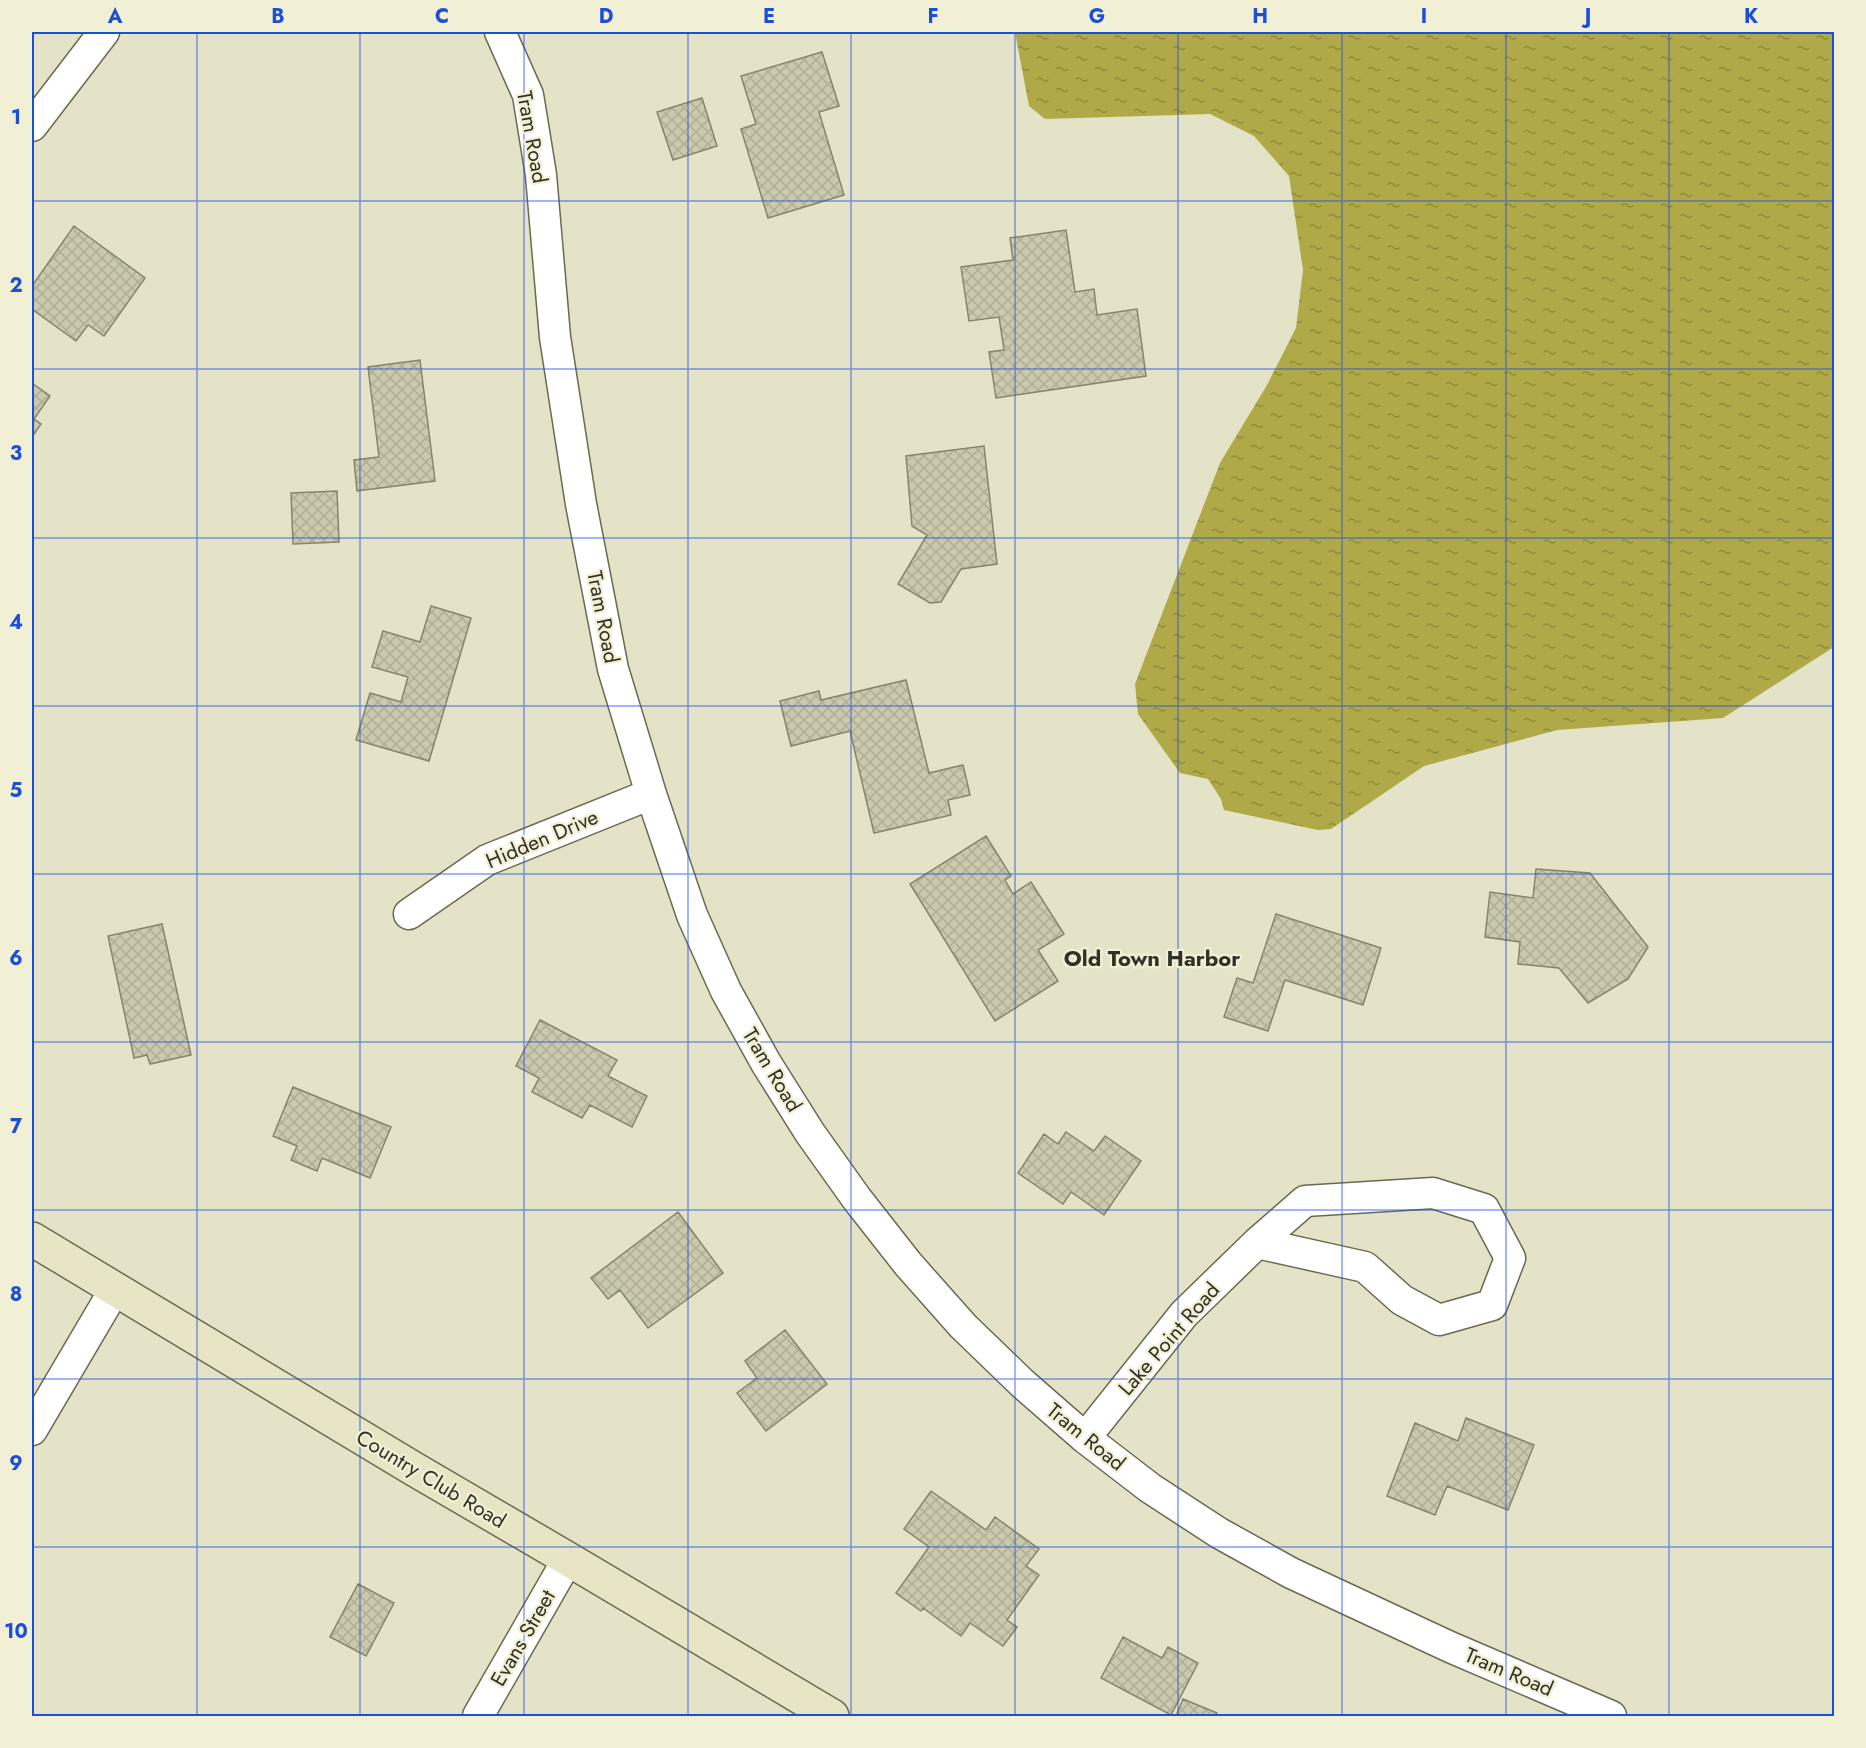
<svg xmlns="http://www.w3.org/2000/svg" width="1866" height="1748" font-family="Jost,sans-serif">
  <defs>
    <pattern id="water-ripples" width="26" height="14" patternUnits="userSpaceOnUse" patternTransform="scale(1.5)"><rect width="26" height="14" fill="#b0a948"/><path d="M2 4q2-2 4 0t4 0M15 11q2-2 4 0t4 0" fill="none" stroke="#908a3c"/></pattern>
    <pattern id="building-cross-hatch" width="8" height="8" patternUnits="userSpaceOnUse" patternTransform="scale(1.5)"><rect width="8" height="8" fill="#cac9ae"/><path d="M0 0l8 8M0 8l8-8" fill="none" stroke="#aead96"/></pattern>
  </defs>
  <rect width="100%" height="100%" fill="#e4e3c7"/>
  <path fill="url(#water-ripples)" d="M1015,32H1834V647L1723,718L1557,730L1424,766L1331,829L1318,830L1224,810L1221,799L1208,779L1180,773L1138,714L1135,684L1220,463L1267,385L1296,328L1303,270L1289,176L1254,136L1210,114L1045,119L1029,106Z"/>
  <path fill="url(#building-cross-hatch)" stroke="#86856c" stroke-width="1.5" d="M822,52L839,106L819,112L844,195L768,218L741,129L756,124L741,76Z
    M702,98L717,146L673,160L657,112Z
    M74,226L145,278L104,336L88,325L76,341L32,309V286Z
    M1066,230L1075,292L1094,289L1097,315L1137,309L1146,376L996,398L989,352L1004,350L999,317L969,321L961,267L1013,260L1010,238Z
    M420,360L435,481L357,491L354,460L379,457L368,367Z
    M32,383L50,396L34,419L41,424L32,437Z
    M984,446L997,564L961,569L941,602L930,603L898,584L927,535L912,526L906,456Z
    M337,491L339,542L293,544L291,493Z
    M431,606L471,618L429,761L356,740L370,693L401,702L408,677L372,667L383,631L420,642Z
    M906,680L929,773L963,765L970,795L948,800L951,815L874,833L850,731L791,746L780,701L819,691L821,700Z
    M986,836L1011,876L1005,880L1013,894L1031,882L1064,934L1038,950L1058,981L995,1021L910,884Z
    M1536,869L1590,873L1648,947L1628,979L1588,1003L1559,968L1518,964L1520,942L1485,937L1490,892L1533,898Z
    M1276,914L1381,948L1363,1005L1285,980L1268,1031L1224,1017L1237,978L1253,983Z
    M162,924L191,1055L150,1064L147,1055L134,1058L108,936Z
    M540,1020L617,1060L608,1076L647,1096L632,1127L590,1105L582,1118L532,1092L539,1078L516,1066Z
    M293,1087L391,1127L370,1178L322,1158L317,1171L291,1160L297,1146L273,1136Z
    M1066,1132L1094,1151L1105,1136L1141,1161L1104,1215L1071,1192L1063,1204L1018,1173L1044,1134L1058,1144Z
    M678,1212L723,1273L648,1328L620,1290L608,1299L591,1278Z
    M785,1330L827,1384L766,1431L737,1393L757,1378L745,1361Z
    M1466,1418L1534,1445L1508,1510L1447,1486L1435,1515L1387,1496L1415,1423L1458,1441Z
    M931,1491L986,1530L995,1517L1039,1549L1026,1566L1039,1575L1007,1620L1017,1627L1003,1646L970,1623L961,1636L923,1608L921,1611L896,1593L929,1547L904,1529Z
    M358,1584L394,1603L366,1656L330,1637Z
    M1123,1637L1162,1658L1168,1647L1198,1663L1171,1715L1101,1678Z
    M1183,1699L1217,1713L1216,1716H1176Z"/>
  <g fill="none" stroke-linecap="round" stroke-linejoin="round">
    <defs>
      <path id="street" d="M500,32L528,95L541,175L555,337L581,504L613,669L651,794L692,915L726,991L766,1063L810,1133L857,1199L908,1264L963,1326L1022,1383L1085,1438L1150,1488L1219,1533L1291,1573L1450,1647L1611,1716
        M32,126L104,32
        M409,914L487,860L651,794
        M1433,1193L1484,1209L1510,1258L1492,1305L1439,1320L1402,1300L1365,1267L1257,1243L1305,1201Z
        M32,1430L115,1289
        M1085,1438L1184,1314L1257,1243
        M478,1716L568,1559"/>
      <path id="secondary" d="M32,1239L414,1469L568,1559L832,1716"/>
    </defs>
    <use href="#street" stroke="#6b6a51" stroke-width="33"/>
    <use href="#secondary" stroke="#6b6a51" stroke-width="36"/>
    <use href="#street" stroke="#fff" stroke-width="30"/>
    <use href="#secondary" stroke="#e8e5c5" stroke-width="33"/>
  </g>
  <path fill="none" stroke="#1d4ed8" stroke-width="1.5" stroke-opacity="0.55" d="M197,32V1716M360,32V1716M524,32V1716M688,32V1716M851,32V1716M1015,32V1716M1178,32V1716M1342,32V1716M1506,32V1716M1669,32V1716M32,201H1834M32,369H1834M32,538H1834M32,706H1834M32,874H1834M32,1042H1834M32,1210H1834M32,1379H1834M32,1547H1834"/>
  <g text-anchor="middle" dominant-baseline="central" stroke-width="4.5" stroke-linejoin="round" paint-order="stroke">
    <g font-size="21" fill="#323127" stroke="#f1f0d4">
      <text transform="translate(532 137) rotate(80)">Tram Road</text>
      <text transform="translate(603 617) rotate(79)">Tram Road</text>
      <text transform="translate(542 839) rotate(-23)">Hidden Drive</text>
      <text transform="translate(772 1070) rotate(59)">Tram Road</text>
      <text transform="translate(1169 1339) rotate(-49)">Lake Point Road</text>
      <text transform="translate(1086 1437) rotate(39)">Tram Road</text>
      <text transform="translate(431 1479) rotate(31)">Country Club Road</text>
      <text transform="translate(523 1638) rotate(-60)">Evans Street</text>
      <text transform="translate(1509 1672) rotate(23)">Tram Road</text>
    </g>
    <g font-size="22" font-weight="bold" fill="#323127" stroke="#f1f0d4">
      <text x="1152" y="958">Old Town Harbor</text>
    </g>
  </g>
  <rect width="1866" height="1748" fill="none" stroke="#f1f0d4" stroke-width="66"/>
  <rect x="33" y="33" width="1800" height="1682" fill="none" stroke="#1d4ed8" stroke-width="2"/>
  <g font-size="20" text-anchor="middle" font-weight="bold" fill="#1d4ed8">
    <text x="115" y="23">A</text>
    <text x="278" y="23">B</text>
    <text x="442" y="23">C</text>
    <text x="606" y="23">D</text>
    <text x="769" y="23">E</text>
    <text x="933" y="23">F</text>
    <text x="1097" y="23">G</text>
    <text x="1260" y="23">H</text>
    <text x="1424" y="23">I</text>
    <text x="1588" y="23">J</text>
    <text x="1751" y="23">K</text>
    <text x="16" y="124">1</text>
    <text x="16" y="292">2</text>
    <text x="16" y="460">3</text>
    <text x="16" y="629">4</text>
    <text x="16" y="797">5</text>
    <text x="16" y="965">6</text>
    <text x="16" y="1133">7</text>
    <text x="16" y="1301">8</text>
    <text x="16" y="1470">9</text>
    <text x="16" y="1638">10</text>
  </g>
</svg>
